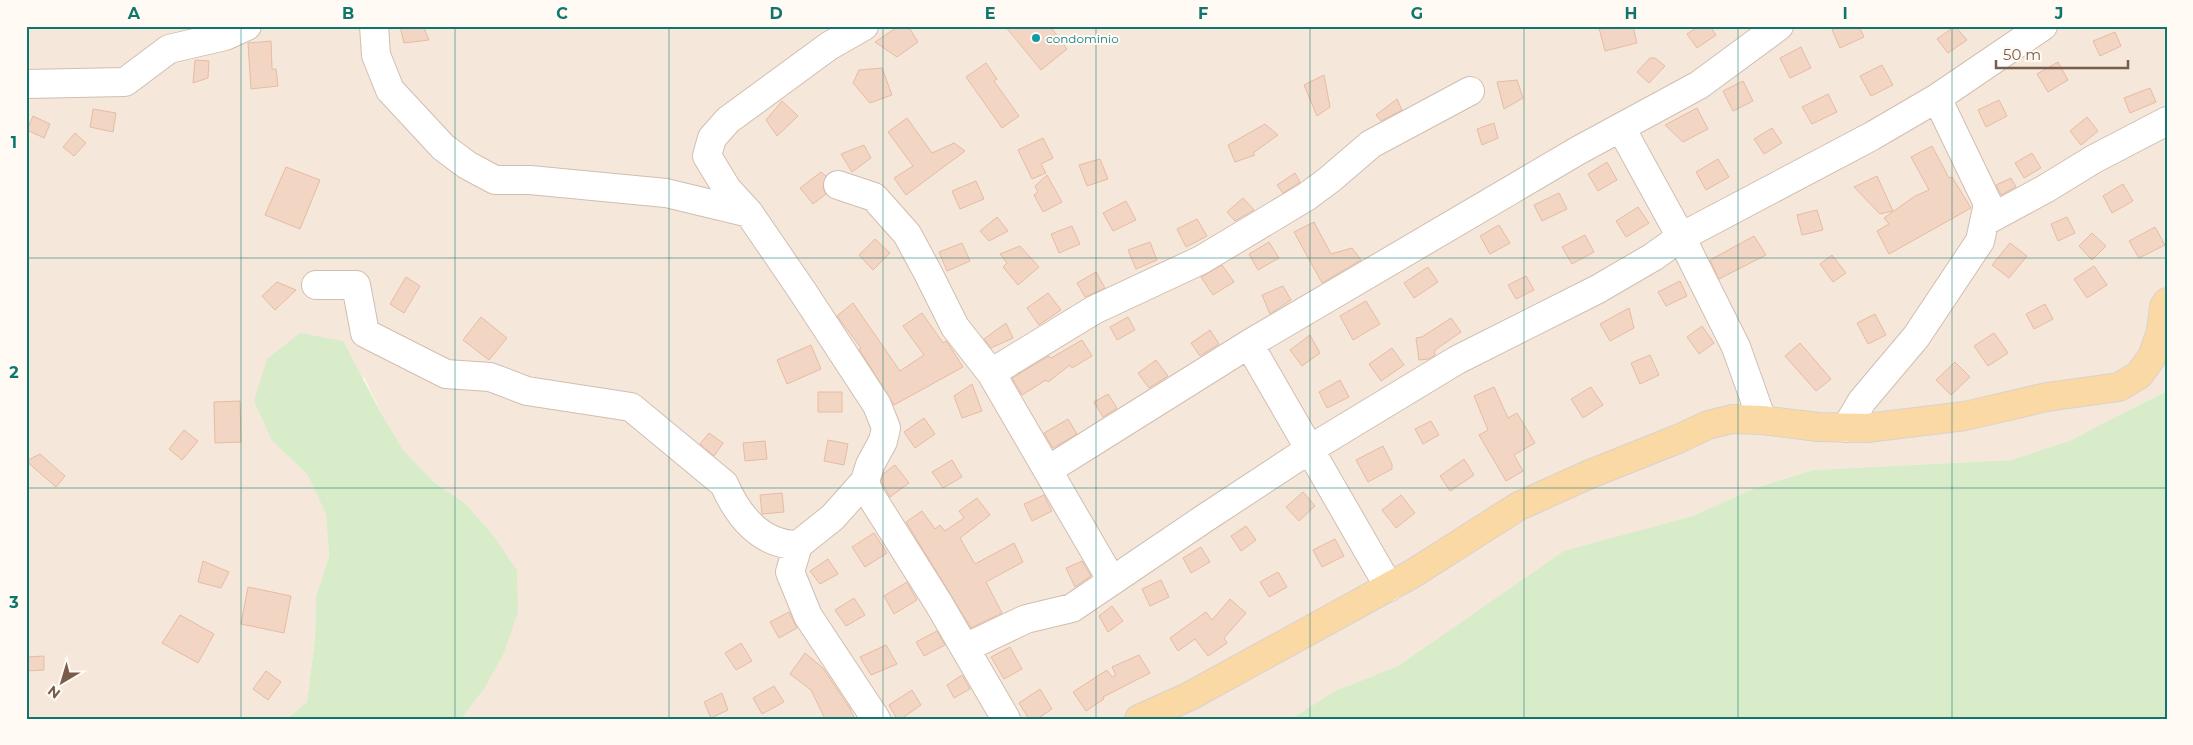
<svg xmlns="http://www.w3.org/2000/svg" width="2193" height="745" font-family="Montserrat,sans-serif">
  <rect width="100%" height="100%" fill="#fdf6ec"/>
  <path fill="#f5e8da" d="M26,26H2167V391L2069,441L2011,460L1813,470L1755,488L1693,516L1629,534L1510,589L1398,666L1333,692L1291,719H461L484,689L517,570L494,536L466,504L434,482L404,451L382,415L364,377L272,441L307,474L326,514L329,556L316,597L315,638L307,702L287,719H26Z"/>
  <path fill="#d8ecc9" d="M300,333L343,341L382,415L404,451L434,482L466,504L494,536L517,570L518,612L504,653L484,689L461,719H287L307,702L315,638L316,597L329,556L326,514L307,474L272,441L254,401L267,359Z
    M2167,391V719H1291L1333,692L1398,666L1564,551L1693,516L1755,488L1813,470L2011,460L2069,441Z"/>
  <path fill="#f3d5c3" stroke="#e6bba3" d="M400,26H423L429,40L404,43Z
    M899,26H908L918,42L897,57L875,42Z
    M1005,26H1050L1067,49L1041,70Z
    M1699,26H1710L1716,35L1697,48L1687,34Z
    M1841,26H1859L1864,37L1840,48L1832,30Z
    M1955,26L1967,40L1948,53L1937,39Z
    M1633,27L1637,43L1605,51L1599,28Z
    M2115,32L2121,46L2100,56L2093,41Z
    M271,41L272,69H276L278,86L251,89L248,43Z
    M1801,47L1811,68L1790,78L1780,58Z
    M1650,58H1655L1665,66L1649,83L1637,72Z
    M195,60L209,61L208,78L193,83Z
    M2058,62L2068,80L2048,92L2037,74Z
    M986,63L997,79L994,81L1019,116L1002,128L966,77Z
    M1882,65L1893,85L1871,96L1860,76Z
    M882,68L892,95L870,103L853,83L859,70Z
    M1324,75L1330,107L1317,116L1304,85Z
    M1517,80L1523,98L1504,109L1497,82Z
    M1743,81L1753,101L1733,111L1723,91Z
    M2150,88L2156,102L2130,113L2124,98Z
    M1828,94L1837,112L1812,124L1802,107Z
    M1397,99L1402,110L1381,121L1376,115Z
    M1999,100L2007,116L1986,127L1978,110Z
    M782,101L798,116L777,136L766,120Z
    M1697,108L1708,129L1683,142L1665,125Z
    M93,109L116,113L113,132L90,127Z
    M33,116L50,124L44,138L27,130Z
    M2087,117L2098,131L2081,145L2070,131Z
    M907,118L932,153L954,143L965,151L906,195L894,178L913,166L888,132Z
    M1494,123L1498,138L1482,145L1477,129Z
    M1265,124L1278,135L1253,153L1255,155L1235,162L1228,145Z
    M1772,128L1782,143L1764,154L1754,139Z
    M75,133L86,143L74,156L63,147Z
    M1043,138L1053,158L1041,164L1046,173L1032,179L1018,150Z
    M864,145L871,158L852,172L841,154Z
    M1932,146L1949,178L1952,177L1971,208L1889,254L1877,231L1889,224L1884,218L1915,196L1929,190L1911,157Z
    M2032,153L2041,168L2024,178L2015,163Z
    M1100,159L1108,179L1087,186L1079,165Z
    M1718,159L1729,177L1706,190L1696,172Z
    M1607,162L1617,180L1598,191L1588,174Z
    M286,167L320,180L300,229L265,215Z
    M821,172L826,176L823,188L826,194L813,204L800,188Z
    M1295,173L1300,182L1283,193L1277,185Z
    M1047,175L1062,202L1043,212L1034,195L1038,192L1035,186Z
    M1877,176L1893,211L1880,214L1854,187Z
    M2011,178L2016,187L2001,195L1996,185Z
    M976,181L984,199L960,209L952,191Z
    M2123,184L2133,201L2112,213L2103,196Z
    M1559,193L1567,209L1542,221L1534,205Z
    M1243,198L1254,210L1235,221L1227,212Z
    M1126,201L1136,220L1113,231L1103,213Z
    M1638,207L1649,223L1626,237L1616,221Z
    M1817,210L1823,230L1802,235L1797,215Z
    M997,217L1008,231L989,241L980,231Z
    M2067,217L2075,233L2058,241L2051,224Z
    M1197,219L1207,236L1186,247L1177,229Z
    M1314,222L1331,254L1352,248L1361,260L1322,283L1294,232Z
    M1499,225L1510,243L1490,254L1480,236Z
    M1072,226L1080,244L1059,253L1051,234Z
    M2155,227L2165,245L2139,258L2129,241Z
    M2092,233L2106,246L2092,260L2079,246Z
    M1585,235L1594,252L1572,264L1562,247Z
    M1754,236L1766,255L1719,279L1710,260Z
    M875,239L890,253L873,270L859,255Z
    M1150,242L1157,260L1136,269L1128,250Z
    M1269,242L1279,258L1258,270L1249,254Z
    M962,243L970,261L947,271L939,252Z
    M2010,243L2027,256L2009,278L1992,265Z
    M1020,246L1039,267L1018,285L1003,267L1007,263L1000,254Z
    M1832,255L1846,273L1833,282L1820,264Z
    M1222,265L1234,282L1213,295L1201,277Z
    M2094,266L2107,285L2087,298L2074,279Z
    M1428,267L1438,282L1414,298L1404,283Z
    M1096,272L1105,288L1085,297L1077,283Z
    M1526,276L1534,290L1516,299L1508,285Z
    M406,277L420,286L404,313L390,304Z
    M1680,281L1687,296L1666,306L1658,292Z
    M277,282L296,290L275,310L262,296Z
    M1283,286L1291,300L1270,314L1262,295Z
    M1048,293L1061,310L1039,325L1027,308Z
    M1366,301L1380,324L1353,340L1340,316Z
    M853,303L900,371L924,355L903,326L922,313L943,343L946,341L949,345L963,367L894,405L859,349L861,348L837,316Z
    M2045,304L2053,319L2034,329L2026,314Z
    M1629,308L1634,328L1610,341L1600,324Z
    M1875,314L1886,335L1868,344L1857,323Z
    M481,317L507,338L489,360L463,340Z
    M1128,317L1135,330L1117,340L1110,327Z
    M1451,318L1461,332L1435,350V355L1429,359L1419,360L1416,338L1422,337Z
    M1006,323L1013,338L991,348L984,339Z
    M1702,326L1714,343L1699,354L1687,337Z
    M1210,330L1219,344L1200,356L1191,343Z
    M1994,333L2008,353L1988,366L1974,346Z
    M1310,335L1320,353L1302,366L1290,350Z
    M1082,340L1092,356L1072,368L1070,365L1048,382L1046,380L1022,395L1012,378L1049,356L1051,358Z
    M1800,343L1831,379L1816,391L1785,356Z
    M811,345L821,369L787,384L777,360Z
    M1392,348L1404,365L1381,381L1369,364Z
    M1650,355L1659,375L1640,384L1631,363Z
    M1156,360L1168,376L1149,388L1138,373Z
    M1955,362L1970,377L1951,395L1936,380Z
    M1340,380L1349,397L1327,408L1319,392Z
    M972,384L982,411L962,418L954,396Z
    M1494,387L1508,418L1517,413L1535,443L1514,455L1523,471L1506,481L1479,435L1488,430L1474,396Z
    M1591,387L1603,405L1583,418L1571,399Z
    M818,392H842V412H818Z
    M1108,394L1117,408L1103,417L1094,402Z
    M240,401L241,442L215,443L214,402Z
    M924,418L935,434L915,448L904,432Z
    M1068,419L1077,434L1053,448L1044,433Z
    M1431,421L1439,435L1423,444L1415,429Z
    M184,430L198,441L182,460L169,449Z
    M709,433L723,443L714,456L700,444Z
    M828,440L848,444L844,465L824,461Z
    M765,441L767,459L745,461L743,443Z
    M1383,446L1392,464V469L1368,482L1356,460Z
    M40,454L65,476L56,487L26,461Z
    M1464,459L1474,475L1450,491L1440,476Z
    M952,460L962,477L943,488L932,472Z
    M895,465L909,483L890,497L881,481L883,474Z
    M1303,492L1315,506L1299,521L1286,507Z
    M782,493L784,512L762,514L760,495Z
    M1044,495L1052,511L1032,521L1024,504Z
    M1401,495L1415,513L1396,528L1382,510Z
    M977,498L990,515L960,538L975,564L1014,543L1023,562L986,582L1002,613L971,628L906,522L922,511L935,529L940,525L945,531L964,518L959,511Z
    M1246,526L1256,540L1241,551L1231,536Z
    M874,533L887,553L865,567L852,547Z
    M1335,539L1344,556L1322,567L1313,550Z
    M1201,547L1210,562L1191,573L1183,558Z
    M828,559L838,574L820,584L810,571Z
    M203,561L229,572L221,588L198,582Z
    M1082,561L1091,576L1075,587L1066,568Z
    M1278,572L1287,587L1269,597L1260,582Z
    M1161,580L1169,597L1150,606L1142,589Z
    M907,582L917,600L894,614L884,596Z
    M248,587L291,596L284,633L241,624Z
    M854,598L865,615L846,626L835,610Z
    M1230,599L1246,613L1224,638L1227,643L1208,656L1195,639L1178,651L1170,638L1206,612L1212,620Z
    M1112,606L1123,621L1108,632L1099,616Z
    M789,612L797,628L779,638L770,622Z
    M180,615L214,634L198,663L162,643Z
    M937,631L945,645L924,656L916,642Z
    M741,643L752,661L736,670L725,653Z
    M886,645L897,664L871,675L860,657Z
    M1010,647L1022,669L1004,679L991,657Z
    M805,653L823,668L849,707L855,719H825L811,690L790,674Z
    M1139,655L1150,673L1103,697L1104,699L1086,711L1073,692L1107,670L1112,677L1116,675L1112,667Z
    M44,656V670L26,671V657Z
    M266,671L281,682L268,700L253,689Z
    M962,675L970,689L954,698L947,685Z
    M774,686L784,702L762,714L753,698Z
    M1040,689L1052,709L1037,719H1029L1019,703Z
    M912,690L921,705L901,719H897L889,705Z
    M722,693L728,710L711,718L704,702Z"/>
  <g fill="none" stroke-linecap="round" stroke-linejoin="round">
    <defs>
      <path id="minor" d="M374,26L376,55L390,90L443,147L467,165L495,180H530L666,193L749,213
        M864,26L829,46L728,120L712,138L707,156L727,189L749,213L803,292L877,405L886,428L883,441L870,465L865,481L869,493L939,604L1006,719
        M26,84L125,82L169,49L225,36L247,26
        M1621,128L1681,237L1736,347L1762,420
        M838,185L874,197L907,234L927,271L955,327L991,373L1112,581
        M1984,222L2045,189L2094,159L2167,121
        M316,285H356L365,333L446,374L490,377L527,391L631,407L724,484C738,516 761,545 798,545
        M991,373L1094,310L1201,260L1306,197L1329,180L1371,144L1470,91
        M1846,428L1862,401L1916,337L1980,241L1988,204L1937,98
        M1048,470L1249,344
        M865,481L833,517L798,545L790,572L808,616L876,719
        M1389,587L1249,344L1579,150L1699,85L1779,26
        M965,648L1026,619L1072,608L1205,518L1310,449L1457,360L1598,289L1653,257L1681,237L1872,136L1937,98L2043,26"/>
      <path id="major" d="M1139,719L1190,696L1412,574L1519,506L1590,474L1678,439L1708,425L1732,419L1762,420L1818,427L1867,428L1965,416L2047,397L2119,387L2139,375L2152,357L2161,332L2164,307L2167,302"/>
    </defs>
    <use href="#minor" stroke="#d1beb0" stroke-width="30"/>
    <use href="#major" stroke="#dad1cd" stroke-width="30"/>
    <use href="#minor" stroke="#fff" stroke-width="28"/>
    <use href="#major" stroke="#fbd9a5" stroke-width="28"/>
  </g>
  <path fill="none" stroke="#0f766e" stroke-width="1" stroke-opacity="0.55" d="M241,26V719M455,26V719M669,26V719M883,26V719M1096,26V719M1310,26V719M1524,26V719M1738,26V719M1952,26V719M26,258H2167M26,488H2167"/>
  <circle fill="#0f9aa8" stroke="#fffaf3" stroke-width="2" cx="1036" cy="38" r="5"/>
  <g text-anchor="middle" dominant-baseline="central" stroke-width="4" stroke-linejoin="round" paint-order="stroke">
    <g font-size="12" fill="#0d838f" stroke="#fffaf3" text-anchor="start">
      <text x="1046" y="38">condominio</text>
    </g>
  </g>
  <rect width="2193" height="745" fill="none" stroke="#fffaf3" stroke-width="55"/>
  <g transform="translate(62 682) rotate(218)" stroke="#fffaf3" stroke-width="4" paint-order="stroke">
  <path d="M0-4L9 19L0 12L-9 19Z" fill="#7a5c4d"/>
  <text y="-8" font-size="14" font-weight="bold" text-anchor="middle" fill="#7a5c4d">N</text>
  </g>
  <path d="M1996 60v8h132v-8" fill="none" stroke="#7a5c4d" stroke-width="2.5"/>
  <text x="2003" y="60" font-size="15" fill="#7a5c4d" stroke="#fffaf3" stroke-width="4" paint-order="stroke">50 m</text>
  <rect x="28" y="28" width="2138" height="690" fill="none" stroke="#0f766e" stroke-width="2"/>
  <g font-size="16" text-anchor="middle" font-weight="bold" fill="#0f766e">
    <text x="134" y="19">A</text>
    <text x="348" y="19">B</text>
    <text x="562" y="19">C</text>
    <text x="776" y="19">D</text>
    <text x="990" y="19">E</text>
    <text x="1203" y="19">F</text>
    <text x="1417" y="19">G</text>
    <text x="1631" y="19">H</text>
    <text x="1845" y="19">I</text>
    <text x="2059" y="19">J</text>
    <text x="14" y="148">1</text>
    <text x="14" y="378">2</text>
    <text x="14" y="608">3</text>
  </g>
</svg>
